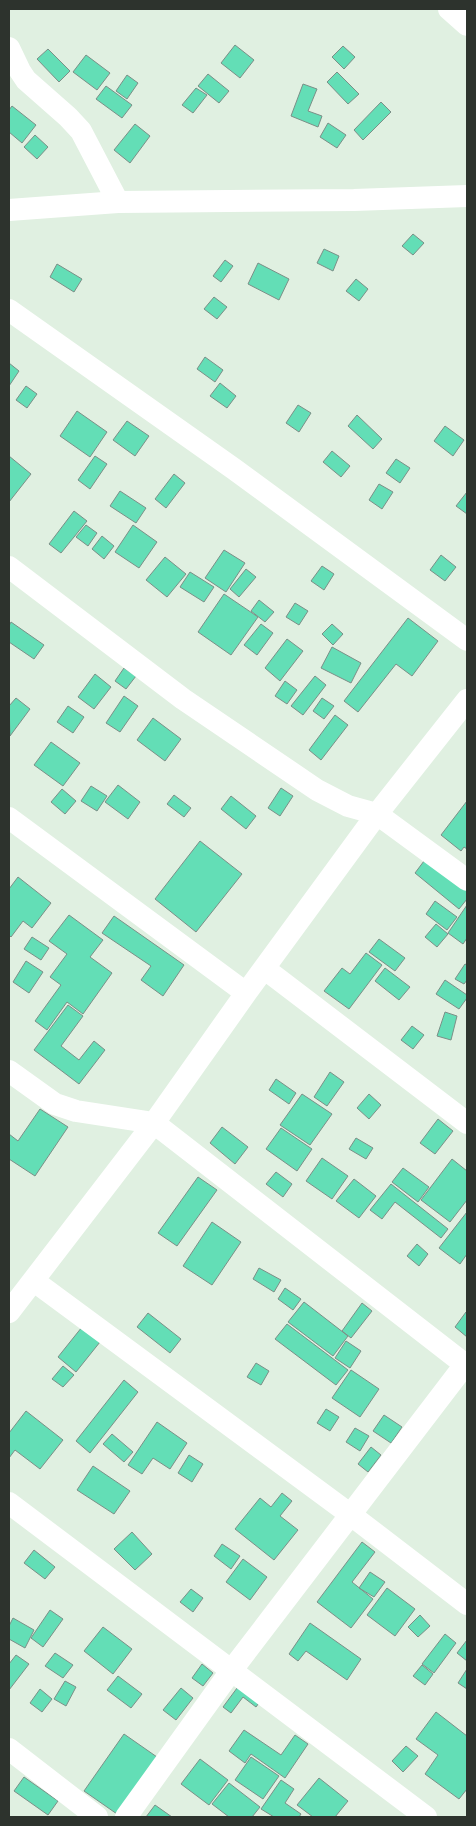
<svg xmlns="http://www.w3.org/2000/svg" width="476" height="1826" font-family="'Space Grotesk',sans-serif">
  <rect width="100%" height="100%" fill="#e0f0e1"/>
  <path fill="#63deb6" stroke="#7b8f87" d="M235,45L254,60L240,78L221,63Z
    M343,46L355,57L344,69L332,57Z
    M48,49L70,71L59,82L37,59Z
    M86,55L110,73L97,90L73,72Z
    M337,72L359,94L348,104L327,82Z
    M208,74L229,91L219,103L198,86Z
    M127,75L138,83L127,99L116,91Z
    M303,84L317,89L308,111L322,116L318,127L291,116Z
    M106,86L132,105L122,118L96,99Z
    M196,88L207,95L193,113L182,105Z
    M381,102L391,112L363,140L354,130Z
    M12,106L36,125L22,143L9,132V110Z
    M328,123L346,135L337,148L320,137Z
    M135,124L150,136L130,163L114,150Z
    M35,135L48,147L37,159L24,147Z
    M413,234L424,243L413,255L402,246Z
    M324,249L339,256L333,271L317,263Z
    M225,260L233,266L221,282L213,276Z
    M258,263L289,279L279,300L248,284Z
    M57,264L82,279L74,292L50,277Z
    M356,279L368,289L359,301L346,291Z
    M214,297L227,307L217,319L204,309Z
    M205,357L223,370L215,382L197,369Z
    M9,363L19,371L9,386Z
    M220,383L236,396L227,408L210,396Z
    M26,386L37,394L27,408L16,400Z
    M298,405L311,413L299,432L286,423Z
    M77,411L107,432L90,457L60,436Z
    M357,415L382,439L373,449L348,426Z
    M127,421L149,436L135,456L113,440Z
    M445,426L464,440L453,456L434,441Z
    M332,451L350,466L341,477L323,462Z
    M9,456L31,474L9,502Z
    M95,456L107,464L90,489L78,480Z
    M396,459L410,468L400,483L386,473Z
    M174,474L185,483L166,508L155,499Z
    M379,484L393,492L382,509L369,500Z
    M120,491L146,508L136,523L110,506Z
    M467,492V514L456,506Z
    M74,511L87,521L61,553L49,544Z
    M86,525L97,533L88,546L76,537Z
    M133,525L157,542L139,568L115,552Z
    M102,536L114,546L104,559L92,549Z
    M224,550L245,563L226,592L205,578Z
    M441,555L456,567L445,581L430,570Z
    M165,557L186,574L167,597L146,580Z
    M322,566L334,574L324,590L311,581Z
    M246,569L256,577L239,597L230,589Z
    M190,572L214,587L204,602L180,587Z
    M224,594L258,617L231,655L198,632Z
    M259,600L274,612L265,622L251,611Z
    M295,603L308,611L299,625L286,617Z
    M408,618L438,641L412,676L396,664L358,712L344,701Z
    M11,622L44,645L34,659L9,642V626Z
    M261,624L273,633L257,655L244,645Z
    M332,624L343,634L333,645L322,634Z
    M287,639L303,651L280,681L265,668Z
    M332,647L361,663L351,683L321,668Z
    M124,668L136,676L126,689L115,681Z
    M95,674L111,687L94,709L78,697Z
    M315,676L326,685L303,715L291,706Z
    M285,681L297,690L287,704L275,696Z
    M124,696L138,706L120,732L106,723Z
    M16,698L30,709L10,736L9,706Z
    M322,698L334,706L324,719L313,711Z
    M68,706L84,717L73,733L57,722Z
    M335,715L348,725L321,760L309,750Z
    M153,718L181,739L165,761L137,740Z
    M51,742L80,763L63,786L34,765Z
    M118,785L140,802L128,819L105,802Z
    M91,786L107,796L97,811L81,801Z
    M281,788L293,796L280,816L268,808Z
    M62,789L76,801L65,814L51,802Z
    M174,795L191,808L184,817L167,804Z
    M231,796L256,816L246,829L221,809Z
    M467,801V849L464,847L461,851L441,835Z
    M200,841L242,874L196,932L155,899Z
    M427,857L467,889V899L459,909L415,873Z
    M18,877L51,903L32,928L23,921L11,937L9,935V889Z
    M435,901L457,917L447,930L426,914Z
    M467,905V938L463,944L448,933Z
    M69,915L103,940L90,957L112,973L83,1014L67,1002L47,1030L35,1021L61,985L50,977L67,954L49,941Z
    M114,916L184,965L163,996L141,980L151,966L102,933Z
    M436,924L448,934L437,947L425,937Z
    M32,937L49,948L41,960L24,949Z
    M379,939L405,958L395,971L369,952Z
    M366,953L382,965L349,1009L324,991L342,968L350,974Z
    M26,961L43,972L29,993L13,982Z
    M465,964L467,965V980L464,984L455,979Z
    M385,968L410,987L399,1000L375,981Z
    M445,980L467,995V998L459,1009L436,994Z
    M68,1005L83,1016L61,1046L79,1060L94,1041L105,1050L79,1084L34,1050Z
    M445,1012L457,1016L451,1040L437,1036Z
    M412,1026L424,1035L413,1049L401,1040Z
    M330,1072L344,1082L327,1106L314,1097Z
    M276,1079L296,1093L289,1104L269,1090Z
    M302,1094L332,1114L310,1145L280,1125Z
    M369,1094L381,1105L369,1119L357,1108Z
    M40,1109L68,1127L35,1176L9,1159V1134L18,1141Z
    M438,1119L453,1131L435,1154L420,1143Z
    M222,1127L248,1147L235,1164L210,1143Z
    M281,1128L312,1149L297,1171L266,1149Z
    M356,1138L373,1148L366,1159L349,1149Z
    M322,1158L348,1176L332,1199L306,1181Z
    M452,1159L467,1171V1200L450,1222L421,1200Z
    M403,1168L429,1187L418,1202L392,1182Z
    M276,1172L292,1184L283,1197L266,1184Z
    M198,1177L217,1190L177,1246L158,1233Z
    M354,1179L376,1196L359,1218L336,1201Z
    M391,1184L448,1229L441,1238L395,1202L382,1219L370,1210Z
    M467,1212V1254L460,1264L439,1248Z
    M212,1222L241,1242L212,1285L183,1266Z
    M417,1244L428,1254L419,1266L407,1256Z
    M259,1268L281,1280L274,1292L253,1279Z
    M285,1288L301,1299L293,1310L278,1299Z
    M304,1302L348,1336L333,1356L288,1322Z
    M362,1303L372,1311L351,1338L342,1331Z
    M466,1312L467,1313V1337L455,1327Z
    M148,1313L181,1339L170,1353L137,1327Z
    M287,1324L348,1370L336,1385L275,1339Z
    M82,1327L100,1342L76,1372L58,1357Z
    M346,1341L361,1351L350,1368L335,1358Z
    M256,1363L269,1371L261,1385L247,1377Z
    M63,1366L74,1375L63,1387L52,1379Z
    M351,1370L379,1389L360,1417L332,1398Z
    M124,1380L138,1392L90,1453L76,1441Z
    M326,1409L339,1417L330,1431L317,1423Z
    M26,1411L63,1440L40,1469L15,1450L9,1458V1433Z
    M384,1415L402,1427L391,1443L373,1431Z
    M157,1422L187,1443L170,1469L153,1458L142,1474L128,1465Z
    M355,1428L369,1436L360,1451L346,1442Z
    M112,1434L133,1452L124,1462L103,1444Z
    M371,1447L381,1455L368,1472L358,1464Z
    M189,1455L203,1464L192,1482L178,1473Z
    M93,1466L130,1491L114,1514L77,1490Z
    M282,1493L292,1501L280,1516L298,1530L274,1560L235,1529L260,1498L271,1507Z
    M132,1532L152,1554L135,1570L114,1549Z
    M362,1542L375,1552L352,1582L373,1599L351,1628L317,1602Z
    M222,1544L240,1556L231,1569L214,1556Z
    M34,1550L55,1567L45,1579L24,1563Z
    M243,1559L267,1577L250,1600L226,1582Z
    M370,1572L385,1582L374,1597L359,1588Z
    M387,1588L415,1609L395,1636L367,1615Z
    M191,1589L203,1598L193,1612L180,1602Z
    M50,1610L63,1619L43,1647L31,1638Z
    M420,1615L430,1626L418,1637L408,1627Z
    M13,1618L34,1630L25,1648L9,1639V1626Z
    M310,1623L361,1659L347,1680L306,1651L298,1661L289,1654Z
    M103,1627L132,1649L113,1674L84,1651Z
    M445,1634L456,1643L434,1673L422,1664Z
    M467,1640V1661L457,1653Z
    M55,1653L73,1665L63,1678L45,1666Z
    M16,1655L29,1664L9,1690V1664Z
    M202,1664L213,1673L203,1686L192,1678Z
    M422,1665L433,1674L425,1685L413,1676Z
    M467,1669V1689L458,1683Z
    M118,1676L142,1694L131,1708L107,1690Z
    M243,1680L264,1696L256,1707L243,1697L231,1713L223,1707Z
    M65,1681L76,1687L66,1706L54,1699Z
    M181,1688L193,1698L176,1720L163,1710Z
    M40,1689L52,1699L42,1712L30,1703Z
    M436,1712L467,1736V1789L459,1799L425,1774L438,1755L416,1739Z
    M244,1730L281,1755L295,1735L308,1744L285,1778L251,1754L245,1763L229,1751Z
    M124,1734L157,1757L117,1814L84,1791Z
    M406,1746L418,1756L403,1772L392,1761Z
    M251,1757L279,1776L263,1799L235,1780Z
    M200,1759L228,1780L209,1805L181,1784Z
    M24,1777L58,1801L48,1815L14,1791Z
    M319,1778L348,1801L335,1817H313L297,1805Z
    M281,1780L294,1789L285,1803L301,1814L299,1817H274L261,1809Z
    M229,1783L260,1807L252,1817H229L212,1804Z
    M155,1805L172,1817H146Z"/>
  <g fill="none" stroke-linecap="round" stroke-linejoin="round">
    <path stroke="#fff" stroke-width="22" d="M449,9L467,25
      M9,48L20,71L26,80L68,117L81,131L118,202
      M9,210L118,202L354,200L467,196
      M9,310L234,469L467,640
      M9,567L183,699L317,790L348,806L377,814L467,880
      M9,818L246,993
      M265,969L467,1123
      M9,1071L55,1104L76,1111L154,1123L467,1366
      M34,1281L351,1515L467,1604
      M9,1312L154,1123L246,993L377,814L467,700
      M9,1503L426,1817
      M9,1749L97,1817
      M126,1817L231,1671L467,1362"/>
  </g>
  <rect width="476" height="1826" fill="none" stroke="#2d332d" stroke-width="20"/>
</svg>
